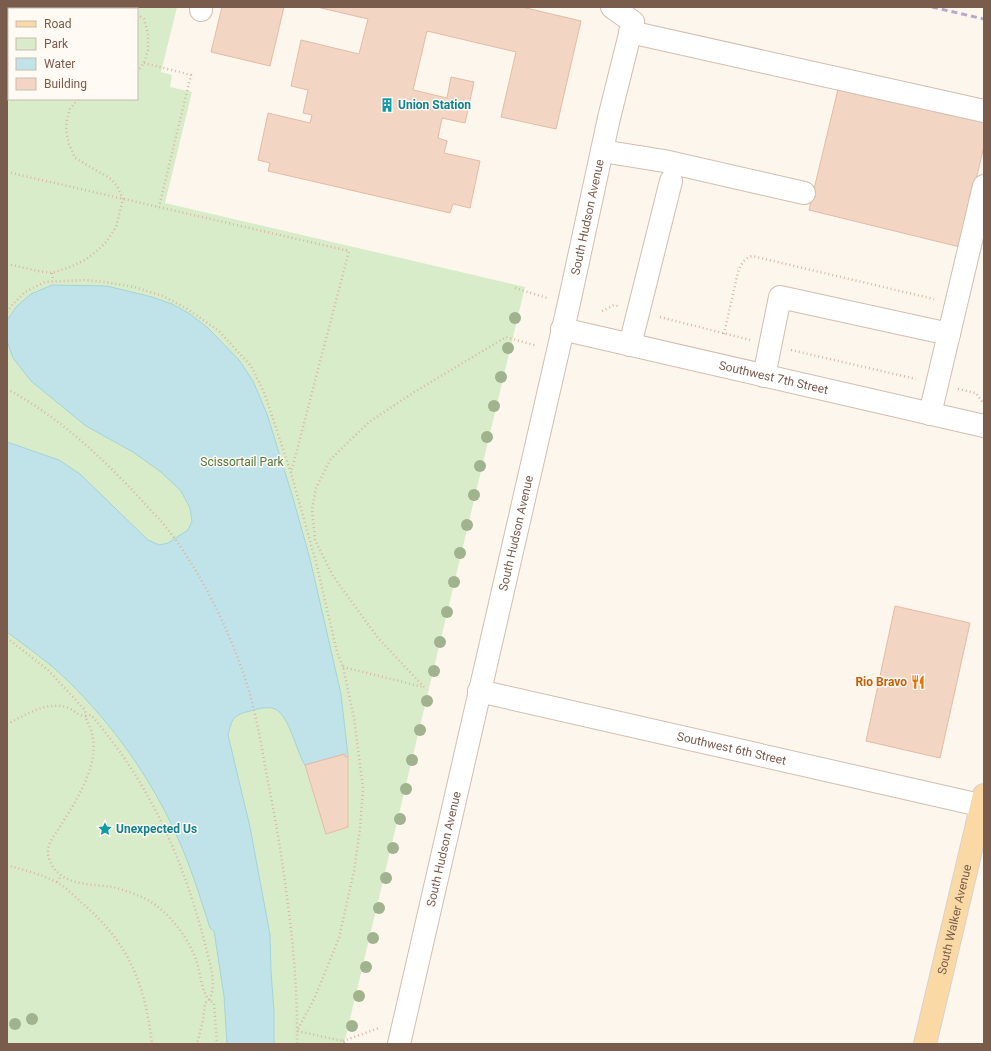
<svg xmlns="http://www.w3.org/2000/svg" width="991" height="1051" font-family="Roboto,sans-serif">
  <rect width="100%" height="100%" fill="#fdf6ec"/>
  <path fill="#d8ecc9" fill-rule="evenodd" d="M7,7H177L161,72L172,75L170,87L192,92L165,203L525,287L344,1044H7ZM9,9H137V99H9Z"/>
  <path fill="#bfe3e8" stroke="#a5d3da" d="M52,285L107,286L152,297L172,304L190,314L208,328L239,360L253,381L267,414L293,498L310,559L341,694L348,756L345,757L344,754L305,765C296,752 289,711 272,708C264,707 257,709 250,711C233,715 232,719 228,735L250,827L270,935L271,971L274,1012V1044H227L224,996L214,931L210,928C200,897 190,864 176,834C150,777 113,725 68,681C50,663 28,648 7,632V442L59,460L80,474L148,540L159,545L168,543L188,530L192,521L190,508L181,491L161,472L133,452L86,426L31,381L13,358L7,341V320L17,306L31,294Z"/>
  <path fill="#f3d5c3" stroke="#e6bba3" d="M222,7H284L270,66L211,52Z
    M317,7H522L581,21L556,129L501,117L516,52L427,31L413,90L447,98L451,77L474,82L465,123L442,118L438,138L447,141L444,153L480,161L470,208L453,204L450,213L268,171L270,163L258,160L268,113L310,123L312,115L303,113L308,90L291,86L301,40L359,54L368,19Z
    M839,85L984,120V146L960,247L809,210Z
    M895,606L970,623L940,758L866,741Z
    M345,754V757L348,756V827L326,834L305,765Z"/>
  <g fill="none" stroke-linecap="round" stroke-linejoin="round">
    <defs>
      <g id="minor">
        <path d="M201,10V7"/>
        <path d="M630,32L984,111"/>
        <path d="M602,151L664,161L804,193"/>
        <path id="s1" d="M562,329L984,426"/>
        <path d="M630,345L671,181"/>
        <path d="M764,376L780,297L949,334"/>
        <path d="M930,414L984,186"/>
        <path id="s2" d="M479,691L984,806"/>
        <path id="s3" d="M399,1044L569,303L609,118L633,22L612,7"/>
      </g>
      <g id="major">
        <path id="s4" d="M925,1044L984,795"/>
      </g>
    </defs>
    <use href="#minor" stroke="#d1beb0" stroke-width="24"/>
    <use href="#major" stroke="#dad1cd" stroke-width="24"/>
    <path stroke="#d9b8a5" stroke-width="2.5" stroke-dasharray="1 3" stroke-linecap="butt" d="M126,7L130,9
      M93,9L95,7
      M137,14L144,19L148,34V50L144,63L137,72
      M7,61L9,59
      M144,63L191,75L159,207
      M7,172L349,251L291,473
      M7,264L38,271L52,273L70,267L85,260L98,250L107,241L116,227L123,199L117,186L111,179L75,158L69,144L66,130L67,119L70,109L78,99
      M52,273L53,281
      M515,288L547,298
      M602,311L614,305L618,306
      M7,312L11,306L25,292L45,282L84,280L104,282L134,287L163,296L189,310L219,331L251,366L264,392L291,473L316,562L337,652L343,667L354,718L363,788L360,829L354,871L339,938L315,997L297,1031L343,1041L345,1044
      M660,317L750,340
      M724,334L738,272C741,264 744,259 752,256L934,299
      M791,350L916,379
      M7,389C61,418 105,460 146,505C151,511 157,516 161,521C197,564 227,625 245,678C254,706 260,736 265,766C270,793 276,821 280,848C290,913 298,978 297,1044
      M958,389L976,393L983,403
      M7,638L48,670L85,710L86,716L91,715C149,782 183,858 205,944C209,961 218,984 209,1000L214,1003L217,1044
      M343,667L423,687
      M424,687L378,638L333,576L315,540L312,509L316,488L330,460L369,422L416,391L506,337L537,346
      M7,724C26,715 47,700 69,708C75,711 78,716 86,716C86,721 89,724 91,730C94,738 94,748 93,756C89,781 74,804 61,825C56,834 48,841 48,852C48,856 49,860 51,863C61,886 92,884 113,887C124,890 135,894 144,898C167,909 190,939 197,963C201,975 201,990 209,1000L205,1003L203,1020L197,1044
      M7,865C23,870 41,874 56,882C66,887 74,896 82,903C129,943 145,984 152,1044
      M57,882L61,876
      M343,1041L379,1028"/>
    <use href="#minor" stroke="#fff" stroke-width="22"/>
    <use href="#major" stroke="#fbd9a5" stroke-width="22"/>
    <path stroke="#b9a8c9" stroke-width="3" stroke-dasharray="6 4" stroke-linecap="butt" d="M932,7L984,19"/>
  </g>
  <g fill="#a0b28e">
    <circle cx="515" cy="318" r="6"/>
    <circle cx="508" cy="348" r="6"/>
    <circle cx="501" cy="377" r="6"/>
    <circle cx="494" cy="406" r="6"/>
    <circle cx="487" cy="437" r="6"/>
    <circle cx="480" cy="466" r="6"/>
    <circle cx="474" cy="495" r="6"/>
    <circle cx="467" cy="525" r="6"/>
    <circle cx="460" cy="553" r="6"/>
    <circle cx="454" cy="582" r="6"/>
    <circle cx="447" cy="612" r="6"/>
    <circle cx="440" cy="642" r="6"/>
    <circle cx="434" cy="671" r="6"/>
    <circle cx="427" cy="701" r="6"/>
    <circle cx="420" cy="730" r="6"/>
    <circle cx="412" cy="760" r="6"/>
    <circle cx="406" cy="789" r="6"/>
    <circle cx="400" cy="819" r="6"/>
    <circle cx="393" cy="848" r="6"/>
    <circle cx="386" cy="878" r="6"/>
    <circle cx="379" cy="908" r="6"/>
    <circle cx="373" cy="938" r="6"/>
    <circle cx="366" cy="967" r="6"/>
    <circle cx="359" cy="996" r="6"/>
    <circle cx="32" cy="1019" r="6"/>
    <circle cx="15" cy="1024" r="6"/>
    <circle cx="352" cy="1026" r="6"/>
  </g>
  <defs>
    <symbol id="building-bare" viewBox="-9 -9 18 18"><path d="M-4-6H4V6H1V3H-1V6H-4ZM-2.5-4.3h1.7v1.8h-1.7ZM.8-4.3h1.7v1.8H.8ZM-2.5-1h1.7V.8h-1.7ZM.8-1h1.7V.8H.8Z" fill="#0f9aa8" stroke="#fffaf3" stroke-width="2.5" paint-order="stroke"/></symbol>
    <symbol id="restaurant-bare" viewBox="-9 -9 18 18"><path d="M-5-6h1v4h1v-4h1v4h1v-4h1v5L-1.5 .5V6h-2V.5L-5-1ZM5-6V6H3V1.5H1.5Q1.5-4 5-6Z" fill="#e8710a" stroke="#fffaf3" stroke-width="2.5" paint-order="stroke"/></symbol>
    <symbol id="sight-bare" viewBox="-9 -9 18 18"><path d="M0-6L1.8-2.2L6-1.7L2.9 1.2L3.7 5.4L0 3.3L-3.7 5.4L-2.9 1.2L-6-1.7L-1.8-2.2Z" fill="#0f9aa8" stroke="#fffaf3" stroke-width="2.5" paint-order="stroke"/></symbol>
  </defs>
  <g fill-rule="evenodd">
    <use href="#building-bare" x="377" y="95" width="20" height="20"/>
    <use href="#restaurant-bare" x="908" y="672" width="20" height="20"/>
    <use href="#sight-bare" x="95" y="819" width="20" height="20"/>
  </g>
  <g text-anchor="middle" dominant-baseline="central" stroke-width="3" stroke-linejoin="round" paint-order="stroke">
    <g font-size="12" font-weight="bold" fill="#0d838f" stroke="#fffaf3" text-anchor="start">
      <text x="398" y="105">Union Station</text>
      <text x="116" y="829">Unexpected Us</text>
    </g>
    <g font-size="12" fill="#7a5c4d" stroke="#fffaf3">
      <text stroke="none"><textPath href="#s3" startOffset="848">South Hudson Avenue</textPath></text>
      <text stroke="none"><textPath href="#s1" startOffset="217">Southwest 7th Street</textPath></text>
      <text stroke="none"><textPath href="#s3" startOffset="524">South Hudson Avenue</textPath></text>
      <text stroke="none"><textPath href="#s2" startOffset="259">Southwest 6th Street</textPath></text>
      <text stroke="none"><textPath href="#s3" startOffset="200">South Hudson Avenue</textPath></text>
      <text stroke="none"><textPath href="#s4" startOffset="128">South Walker Avenue</textPath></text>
    </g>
    <g font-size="12" fill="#537a41" stroke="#fffaf3">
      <text x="242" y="462">Scissortail Park</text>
    </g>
    <g font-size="12" font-weight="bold" fill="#c56008" stroke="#fffaf3" text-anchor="end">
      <text x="907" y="682">Rio Bravo</text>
    </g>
  </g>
  <rect width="991" height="1051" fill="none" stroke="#7a5c4d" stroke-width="16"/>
  <rect x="8" y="8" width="130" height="92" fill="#fffaf3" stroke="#cabbb1"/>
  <rect x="16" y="21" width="20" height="6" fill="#fbd9a5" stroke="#cabbb1"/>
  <text x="44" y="28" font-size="12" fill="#7a5c4d">Road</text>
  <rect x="16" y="38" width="20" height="12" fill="#d8ecc9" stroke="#cabbb1"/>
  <text x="44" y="48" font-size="12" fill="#7a5c4d">Park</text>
  <rect x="16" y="58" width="20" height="12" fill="#bfe3e8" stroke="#cabbb1"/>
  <text x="44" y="68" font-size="12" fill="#7a5c4d">Water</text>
  <rect x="16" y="78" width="20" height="12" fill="#f3d5c3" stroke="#cabbb1"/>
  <text x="44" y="88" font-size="12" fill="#7a5c4d">Building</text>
</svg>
